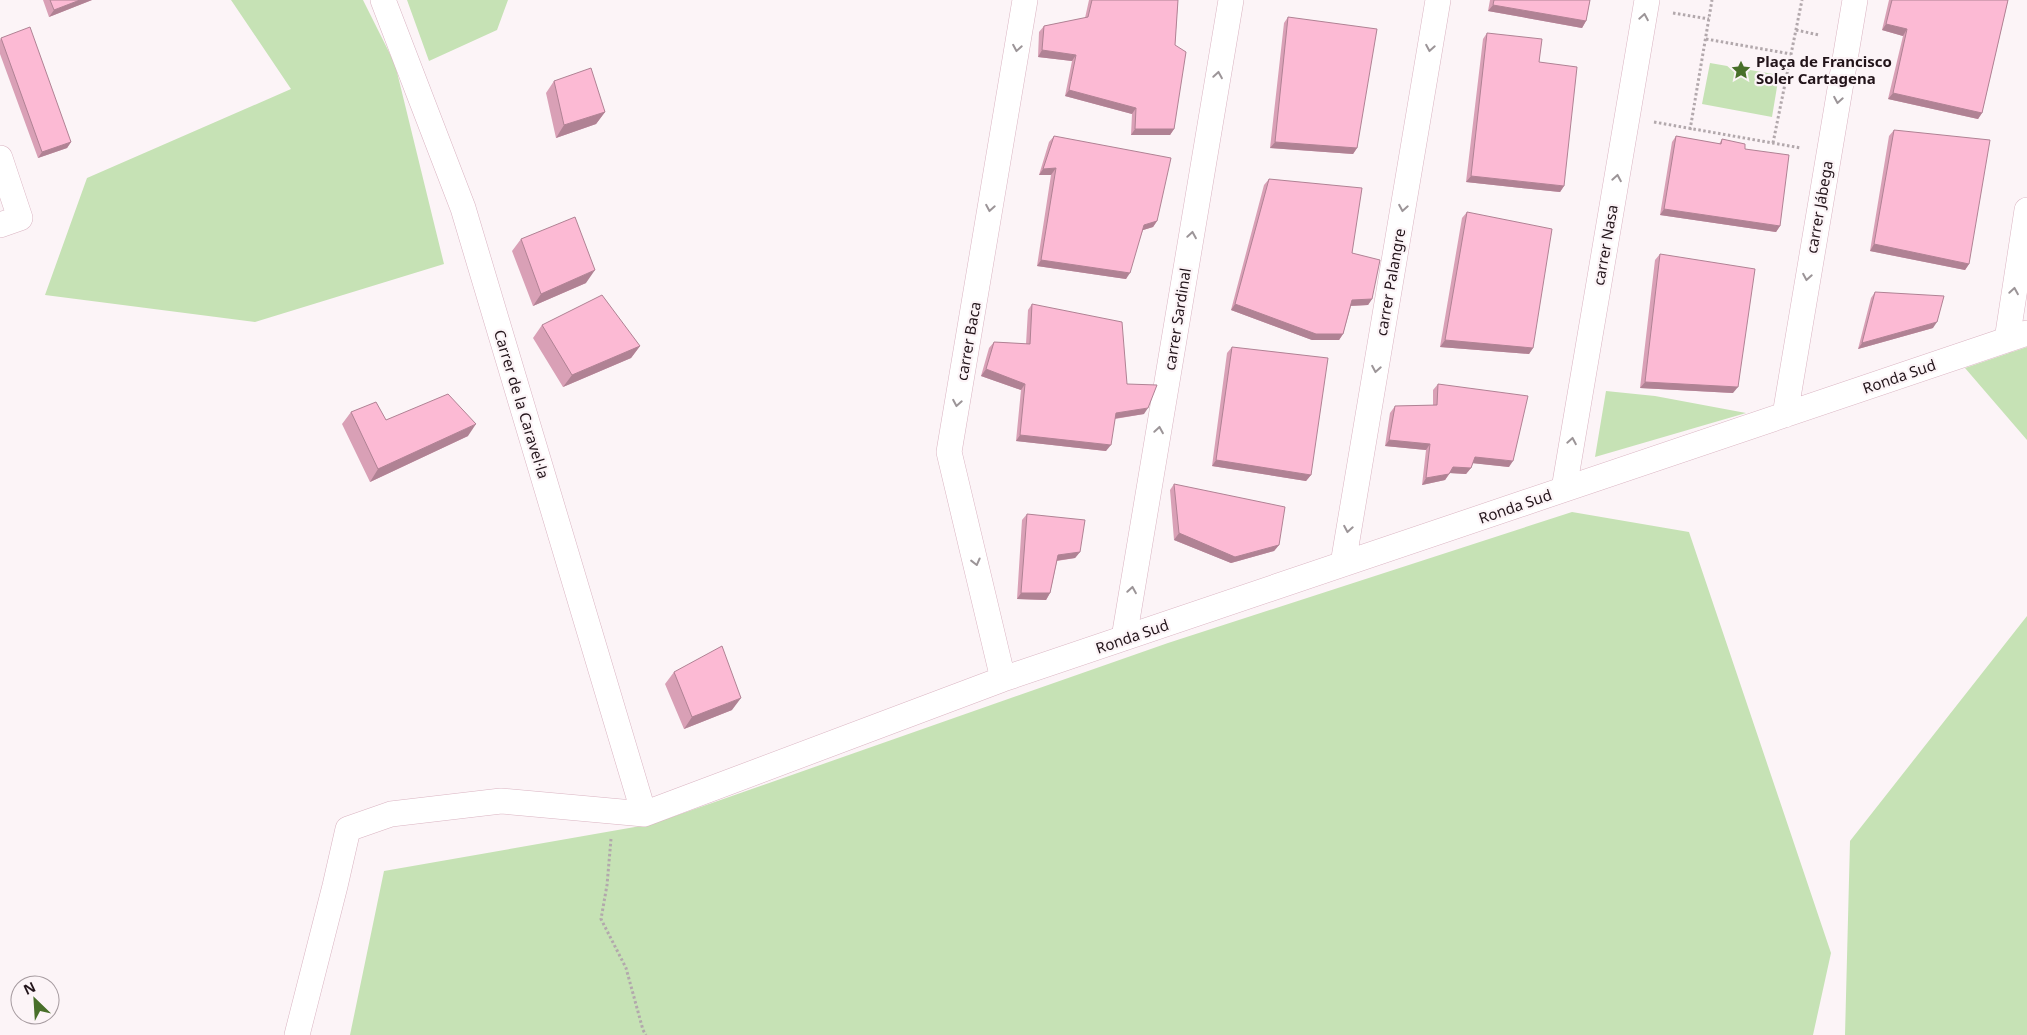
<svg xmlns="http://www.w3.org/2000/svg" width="2027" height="1035" font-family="'Noto Sans',sans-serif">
  <rect width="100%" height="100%" fill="#fcf4f7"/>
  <path fill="#c6e2b5" d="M231,0H363L395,64L444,264L255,322L45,295L87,178L291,89Z
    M407,0H508L497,30L429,61Z
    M1710,63L1779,75L1772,117L1702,104Z
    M2027,347V440L1965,368Z
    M1606,391L1655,396L1746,413L1595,457Z
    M1572,512L1689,532L1831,953L1813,1035H350L384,871L652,824L1168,643Z
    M2027,616V1035H1845L1850,841Z"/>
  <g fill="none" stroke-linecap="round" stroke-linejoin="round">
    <defs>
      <path id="minor" d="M383,0L463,208L644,814
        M0,158L20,218L0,225
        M2007,340L2027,210
        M1785,415L1855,0
        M1564,489L1647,0
        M1343,564L1438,0
        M1124,638L1231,0
        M1003,679L949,452L1025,0
        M297,1035L335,886L348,829L391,814L501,801L644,814L1003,679L2027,333"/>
    </defs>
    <use href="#minor" stroke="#dab4c2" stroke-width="26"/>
    <path stroke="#b2a8ac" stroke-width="3" stroke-dasharray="2.5 2.5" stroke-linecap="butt" d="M1673,13L1709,19
      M1796,30L1819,35
      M1706,39L1791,54
      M1654,122L1801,148
      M1690,130L1712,0
      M1773,143L1802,0
      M611,839L607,885L601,919L626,968L643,1030L646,1035"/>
    <use href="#minor" stroke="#fff" stroke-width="25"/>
  </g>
  <path fill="#d9a0b6" d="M43,0H92L49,17Z
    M1089,0H1178L1175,45L1174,129L1170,135H1131L1132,114L1065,96L1072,61L1038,57L1039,32L1044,26L1085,18Z
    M1490,0H1590L1586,21L1582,28L1488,11Z
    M1889,0H2008L1982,113L1978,119L1888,99L1903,36L1882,30Z
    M1288,17L1357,148L1353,154L1270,148L1284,23Z
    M1487,33L1539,62L1564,186L1560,192L1466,182L1483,39Z
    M1,38L71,142L67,148L38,158L0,54V40Z
    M554,81L605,112L596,124L556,138L546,93Z
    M1894,130L1969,264L1965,270L1870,251L1889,136Z
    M1054,136L1157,221L1153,227L1143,230L1126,279L1037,266L1051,175H1039L1049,142Z
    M1676,136L1719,144L1722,139L1745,149L1780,226L1776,232L1660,215L1672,142Z
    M1269,179L1352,253L1372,299L1368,305L1351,306L1343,334L1339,340H1312L1231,310L1264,185Z
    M1467,212L1533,348L1529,354L1440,347L1462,218Z
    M521,239L586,283L533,306L512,251Z
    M1660,254L1733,393L1640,388L1655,260Z
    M1875,292L1933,328L1858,349L1871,298Z
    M1032,304L1127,384L1144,414L1115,419L1106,451L1016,441L1021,390L981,376L989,348L994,342L1026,344L1028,310Z
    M542,325L640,346L631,358L563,387L533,338Z
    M1232,347L1311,475L1306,481L1212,466L1227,353Z
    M1438,384L1509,467L1473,463L1471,468L1466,474L1450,473L1445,480L1422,485L1426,450L1385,446L1390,413L1395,406L1433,405V390Z
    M351,412L386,420L468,436L370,482L342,424Z
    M1174,484L1279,545L1274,551L1231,563L1174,540L1170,490Z
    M1027,514L1080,552L1075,558L1057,561L1050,593L1046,600L1017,599L1022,520Z
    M674,672L732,710L684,729L665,684Z"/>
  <path fill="#b08294" d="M80,0H92L49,17L54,10Z
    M1493,5L1586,21L1582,28L1488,11Z
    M1886,24L1907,29L1903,36L1882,30Z
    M1042,50L1076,55L1072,61L1038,57Z
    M1069,90L1136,108L1132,114L1065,96Z
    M1893,93L1982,113L1978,119L1888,99Z
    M605,112L596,124L556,138L564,125Z
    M1135,129H1174L1170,135H1131Z
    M71,142L67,148L38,158L42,152Z
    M1275,142L1357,148L1353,154L1270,148Z
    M1056,168L1051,175H1039L1043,169Z
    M1471,176L1564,186L1560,192L1466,182Z
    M1664,209L1780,226L1776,232L1660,215Z
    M1157,221L1153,227L1140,231L1144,225Z
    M1874,244L1969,264L1965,270L1870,251Z
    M1041,260L1130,273L1126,279L1037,266Z
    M595,270L586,283L533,306L541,294Z
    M1372,299L1368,305L1348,306L1352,300Z
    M1235,304L1343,334L1339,340H1312L1231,310Z
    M1937,322L1933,328L1858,349L1862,343Z
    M1445,340L1533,348L1529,354L1440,347Z
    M640,346L631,358L563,387L572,375Z
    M986,369L1025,384L1021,390L981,376Z
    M1645,382L1738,387L1733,393L1640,388Z
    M1148,408L1144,414L1112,419L1116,413Z
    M476,424L468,436L370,482L378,469Z
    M1020,435L1111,445L1106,451L1016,441Z
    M1389,440L1430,444L1426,450L1385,446Z
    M1475,457L1513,461L1509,467L1471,463Z
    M1216,460L1311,475L1306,481L1212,466Z
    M1453,467L1471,468L1466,474L1449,473Z
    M1449,474L1445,480L1422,485L1426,478Z
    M1179,533L1279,545L1274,551L1231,563L1174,540Z
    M1080,552L1075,558L1054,561L1058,555Z
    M1021,593H1050L1046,600L1017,599Z
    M741,698L732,710L684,729L692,717Z"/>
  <path fill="#fcbad4" stroke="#b08294" d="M50,0H80L54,10Z
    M1092,0H1178L1175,45L1186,52L1174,129H1135L1136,108L1069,90L1076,55L1042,50L1044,26L1088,17Z
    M1494,0H1590L1586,21L1493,5Z
    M1892,0H2008L1982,113L1893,93L1907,29L1886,24Z
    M1288,17L1377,29L1357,148L1275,142Z
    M30,27L71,142L42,152L1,38Z
    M1487,33L1542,39L1539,62L1577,67L1564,186L1471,176Z
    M591,68L605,112L564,125L554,81Z
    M1894,130L1990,140L1969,264L1874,244Z
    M1054,136L1171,158L1157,221L1144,225L1130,273L1041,260L1056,168L1043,169Z
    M1676,136L1721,144L1722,139L1745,144V149L1789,155L1780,226L1664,209Z
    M1269,179L1362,188L1352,253L1380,260L1372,299L1352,300L1343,334H1316L1235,304Z
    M1467,212L1552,229L1533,348L1445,340Z
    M575,217L595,270L541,294L521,239Z
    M1660,254L1755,269L1738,387L1645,382Z
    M1875,292L1944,296L1937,322L1862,343Z
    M602,295L640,346L572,375L542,325Z
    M1032,304L1122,322L1127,384L1157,385L1148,408L1116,413L1111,445L1020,435L1025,384L986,369L994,342L1030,344Z
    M1232,347L1328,358L1311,475L1216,460Z
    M1438,384L1528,396L1513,461L1475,457L1471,468L1453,467L1449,474L1426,478L1430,444L1389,440L1395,406L1437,405Z
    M448,394L476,424L378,469L351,412L376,402L386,420Z
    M1174,484L1285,507L1279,545L1235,557L1179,533Z
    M1027,514L1085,520L1080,552L1058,555L1050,593H1021Z
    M722,646L741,698L692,717L674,672Z"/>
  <defs><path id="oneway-chevron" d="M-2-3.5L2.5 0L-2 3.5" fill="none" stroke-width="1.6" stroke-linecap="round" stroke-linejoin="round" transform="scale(1.25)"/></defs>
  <g stroke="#9c9598">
    <use href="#oneway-chevron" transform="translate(1644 17) rotate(-80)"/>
    <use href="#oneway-chevron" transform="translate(1017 48) rotate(100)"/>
    <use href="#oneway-chevron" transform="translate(1430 48) rotate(100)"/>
    <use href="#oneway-chevron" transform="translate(1218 75) rotate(-81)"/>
    <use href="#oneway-chevron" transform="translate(1838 100) rotate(100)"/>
    <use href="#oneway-chevron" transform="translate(1617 178) rotate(-80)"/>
    <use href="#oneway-chevron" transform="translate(990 208) rotate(100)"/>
    <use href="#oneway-chevron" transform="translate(1403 208) rotate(100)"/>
    <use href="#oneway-chevron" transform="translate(1192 235) rotate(-81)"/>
    <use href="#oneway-chevron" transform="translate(1807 277) rotate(100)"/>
    <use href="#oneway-chevron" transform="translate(2014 291) rotate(-81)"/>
    <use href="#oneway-chevron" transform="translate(1376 369) rotate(100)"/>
    <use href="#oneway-chevron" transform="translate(957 403) rotate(100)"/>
    <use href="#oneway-chevron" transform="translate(1159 430) rotate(-81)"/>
    <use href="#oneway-chevron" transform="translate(1572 441) rotate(-80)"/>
    <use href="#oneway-chevron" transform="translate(1348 529) rotate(100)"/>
    <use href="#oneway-chevron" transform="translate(976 562) rotate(76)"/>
    <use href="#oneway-chevron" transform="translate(1132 590) rotate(-81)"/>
  </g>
  <defs>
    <symbol id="sight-bare" viewBox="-9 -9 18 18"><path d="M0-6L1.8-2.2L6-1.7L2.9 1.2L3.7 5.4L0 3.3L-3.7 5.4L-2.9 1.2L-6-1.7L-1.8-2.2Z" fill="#486f2a" stroke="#fcf4f7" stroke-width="2.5" paint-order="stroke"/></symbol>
  </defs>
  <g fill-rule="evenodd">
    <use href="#sight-bare" x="1727" y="56" width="28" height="28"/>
  </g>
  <g text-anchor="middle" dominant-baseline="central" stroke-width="4.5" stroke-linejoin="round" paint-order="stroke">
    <g font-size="15" font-weight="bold" fill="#22141a" stroke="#fcf4f7" text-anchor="start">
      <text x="1756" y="61">Plaça de Francisco<tspan x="1756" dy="17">Soler Cartagena</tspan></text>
    </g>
    <g font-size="15" fill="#22141a" stroke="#fcf4f7">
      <text transform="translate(1819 207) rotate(-80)">carrer Jábega</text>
      <text transform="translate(1605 245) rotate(-80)">carrer Nasa</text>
      <text transform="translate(1390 282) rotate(-80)">carrer Palangre</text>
      <text transform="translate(1177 319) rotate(-81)">carrer Sardinal</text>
      <text transform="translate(968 341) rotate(-80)">carrer Baca</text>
      <text transform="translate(1899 376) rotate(-19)">Ronda Sud</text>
      <text transform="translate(522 404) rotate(73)">Carrer de la Caravel·la</text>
      <text transform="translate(1515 506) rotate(-19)">Ronda Sud</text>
      <text transform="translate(1132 636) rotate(-19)">Ronda Sud</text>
    </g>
  </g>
  <g transform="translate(35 1000) rotate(335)"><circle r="24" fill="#fcf4f7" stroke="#a59a9f"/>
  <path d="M0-4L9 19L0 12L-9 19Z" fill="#486f2a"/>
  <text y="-8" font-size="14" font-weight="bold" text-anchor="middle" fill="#22141a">N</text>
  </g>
</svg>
